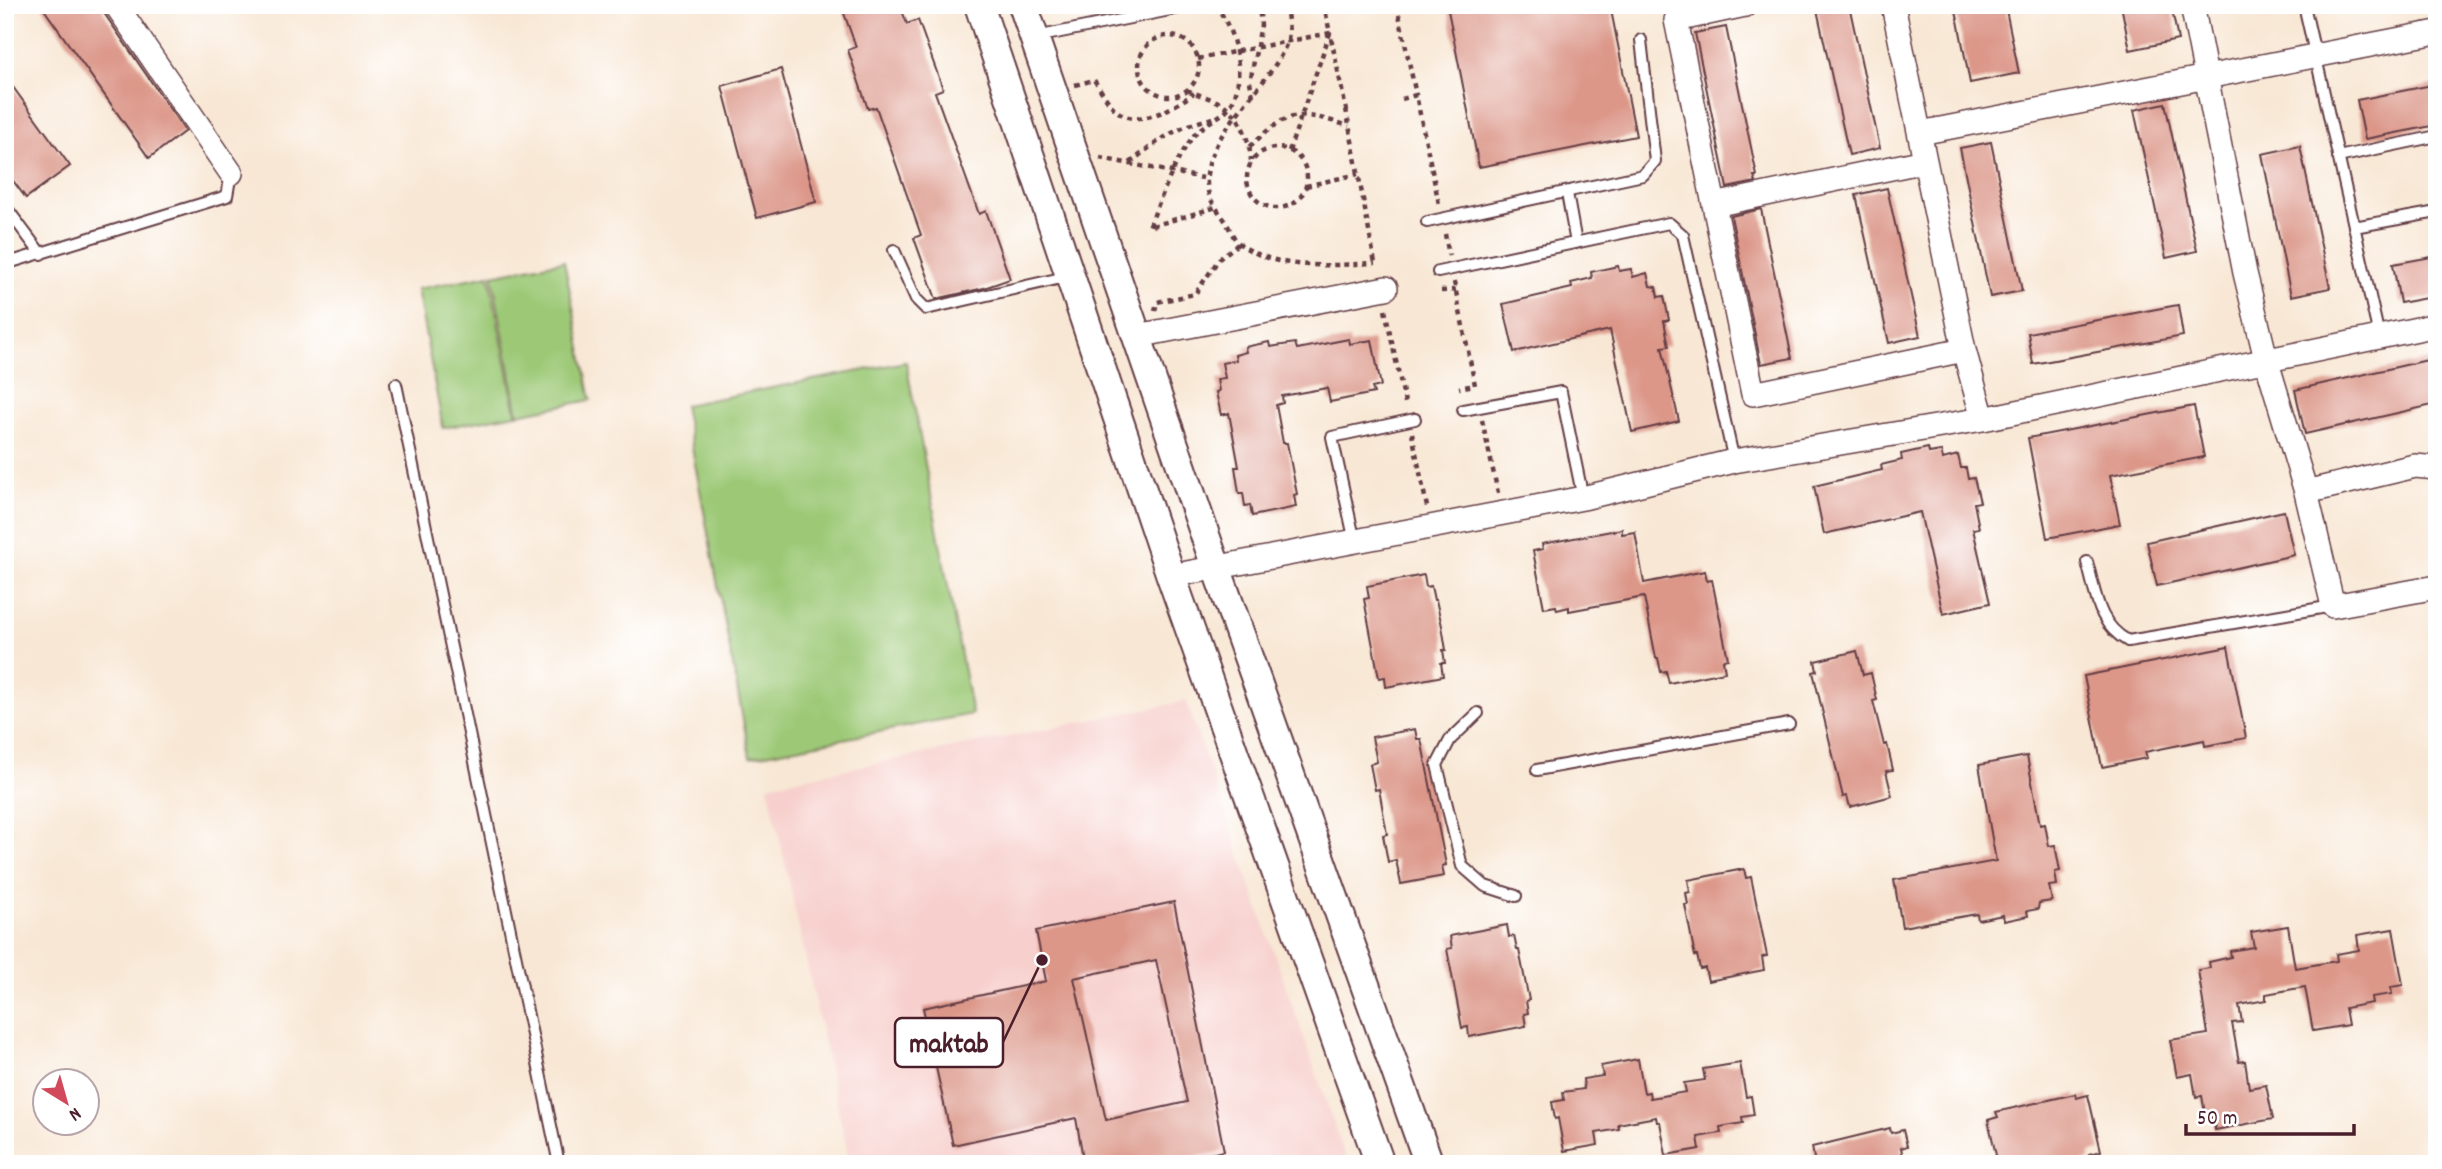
<svg xmlns="http://www.w3.org/2000/svg" width="2442" height="1169" font-family="Dekko,sans-serif">
  <rect width="100%" height="100%" fill="#fff"/>
  <filter id="ink" filterUnits="userSpaceOnUse"><feTurbulence type="fractalNoise" baseFrequency=".0143" numOctaves="2"/><feDisplacementMap in="SourceGraphic" scale="14" xChannelSelector="R" yChannelSelector="G"/><feConvolveMatrix kernelMatrix="1 2 1 2 8 2 1 2 1" color-interpolation-filters="sRGB"/></filter>
  <filter id="wash" filterUnits="userSpaceOnUse"><feTurbulence type="fractalNoise" baseFrequency=".00686" numOctaves="4" result="noise"/><feDisplacementMap in="SourceGraphic" scale="28" xChannelSelector="R" yChannelSelector="G"/><feGaussianBlur stdDeviation="1.57" result="paint"/><feColorMatrix in="noise" values="0 0 0 0 0 0 0 0 0 0 0 0 0 0 0 0 0 1.4 0 .05"/><feComposite in="paint" operator="in"/></filter>
  <g filter="url(#wash)">
    <rect width="100%" height="100%" fill="#f8e7d4"/>
    <path fill="#f7d0cd" d="M1186,701L1348,1164H850L768,785Z"/>
    <path fill="#9dc977" stroke="#747451" stroke-width="2" d="M564,261L591,400L518,414L492,275Z
      M489,275L516,414L443,428L417,289Z
      M906,362L972,714L750,757L684,405Z"/>
    <g id="blocks">
      <path fill="#dc9789" fill-rule="evenodd" d="M41,5H102L104,13L185,131L149,158Z
        M841,5H900L907,24L918,20L943,89L935,92L979,214L986,211L1010,279L984,288L936,299L914,238L921,235L876,107L868,109L848,50L856,47Z
        M1447,5H1610L1636,136L1479,167Z
        M1816,5H1849L1880,148L1849,155Z
        M1955,5H2005L2019,73L1970,83Z
        M2121,5H2171L2178,40L2130,50Z
        M1726,27L1757,176H1754L1756,182L1727,188L1695,33Z
        M781,69L816,202L757,218L722,86Z
        M5,76L70,166L26,198L5,170Z
        M2437,84V125L2365,139L2357,100Z
        M2165,103L2197,251L2166,258L2134,110Z
        M1991,142L2022,291L1990,297L1960,148Z
        M2300,146L2330,288L2291,296L2262,154Z
        M1887,188L1920,336L1889,343L1856,195Z
        M1761,209L1792,358L1761,364L1731,216Z
        M2437,256V296L2400,303L2393,264Z
        M1618,266L1619,271L1631,269L1633,277L1647,273L1650,286L1656,287L1658,297L1664,296L1669,320L1664,321L1669,346L1662,347L1679,421L1632,432L1610,330L1514,352L1503,304L1572,288L1571,283L1592,278L1591,272Z
        M2178,305L2183,336L2033,364L2028,333Z
        M1349,339L1350,344L1372,340L1381,386L1372,388L1374,393L1330,402L1327,388L1282,396L1283,403L1276,405L1283,443H1287L1297,494L1294,495L1296,507L1252,516L1250,505L1245,506L1243,493H1239L1235,467H1239L1229,413L1221,415L1216,392L1219,391L1217,379L1225,378L1222,363L1236,360L1235,355L1246,352L1245,347L1269,342L1270,347L1295,343L1297,349Z
        M2432,359L2437,380V404L2305,434L2295,390Z
        M2194,406L2204,457L2110,475L2120,524L2047,538L2028,438Z
        M1928,448L1929,453L1941,451L1943,459L1958,455L1961,468H1966L1968,479L1974,478L1980,502L1974,503L1979,528L1973,529L1990,603L1943,614L1920,512L1824,534L1814,486L1882,470L1881,465L1902,460L1901,454Z
        M2284,511L2294,555L2157,586L2147,542Z
        M1622,529V534L1635,532L1644,583L1705,571L1707,581L1712,580L1728,659L1723,660L1725,672L1669,683L1666,671L1661,672L1658,658H1656L1644,597L1569,611V607L1557,610L1556,606L1544,608L1533,551L1543,549L1542,544Z
        M1424,575L1426,587L1431,586L1434,600H1436L1442,626L1446,650H1443L1445,663H1441L1443,676L1386,687L1385,677L1379,678L1364,599L1369,598L1367,586Z
        M2228,647L2246,738L2205,746L2204,740L2145,752L2147,758L2102,767L2084,676Z
        M1857,651L1863,675L1871,673L1877,700L1873,701L1884,745L1887,744L1893,770L1886,771L1892,796L1850,807L1847,796L1843,797L1813,672L1817,671L1815,661Z
        M1415,729L1417,739H1421L1446,865L1442,866L1444,876L1401,884L1396,860L1388,862L1383,835L1387,834L1379,789L1375,790L1370,764L1377,762L1372,737Z
        M2027,756L2040,825L2045,824L2049,846L2055,845L2060,871L2055,872L2057,885L2049,886L2052,901L2039,903L2038,909L2027,911L2028,916L2004,921L2003,915L1978,920L1977,914L1902,927L1894,880L1996,861L1979,765Z
        M1744,869L1746,878L1751,877L1767,956L1762,957L1764,970L1708,981L1705,968L1700,969L1697,955L1695,956L1685,905H1688L1686,893L1690,892L1688,880Z
        M1174,902L1224,1151L1163,1164H1084L1076,1118L953,1145L923,1008L1046,981L1036,931ZM1156,960L1187,1102L1106,1120L1074,978Z
        M1507,925L1509,937L1514,936L1517,950H1519L1529,1000L1526,1001L1528,1013L1524,1014L1526,1026L1469,1037L1468,1027L1462,1028L1447,949L1452,948L1450,936Z
        M2288,926L2295,968L2337,961L2336,954L2359,950L2357,935L2393,929L2403,985L2391,987L2392,994L2371,997L2372,1003L2345,1008L2348,1025L2313,1031L2305,987L2266,994V1000L2239,1005L2242,1022L2232,1023L2239,1062L2245,1061L2249,1088L2266,1085L2273,1119L2215,1130L2213,1117L2206,1119L2202,1096L2196,1097L2192,1074L2177,1077L2170,1040L2208,1034L2198,970L2210,968L2209,962L2231,957L2230,951L2254,947L2251,932Z
        M1638,1059L1644,1093L1649,1092L1650,1098L1686,1092L1684,1083L1705,1080L1703,1069L1740,1063L1746,1097L1751,1096L1754,1115L1742,1117L1743,1123L1720,1127L1721,1133L1698,1137L1700,1149L1666,1155L1660,1122H1657L1656,1117L1618,1124L1619,1129L1596,1133L1598,1145L1564,1151L1558,1118L1555,1119L1552,1102L1564,1100L1563,1092L1584,1089L1583,1079L1603,1076L1601,1066Z
        M2075,1094L2076,1098L2088,1095L2101,1151L2089,1154L2091,1159L2072,1164H1998L1988,1120L1998,1117L1996,1112Z
        M1890,1128L1891,1133L1903,1130L1907,1146L1901,1148L1905,1164H1815L1812,1147Z"/>
    </g>
  </g>
  <g filter="url(#ink)">
    <use href="#blocks" fill-opacity="0" stroke="#643d44" stroke-width="2"/>
    <g fill="none" stroke-linecap="round" stroke-linejoin="round">
      <defs>
        <path id="service" d="M2304,5L2379,336
          M1036,37L1195,5
          M2338,157L2437,136
          M1567,193L1576,243
          M5,206L41,254
          M1427,222L1643,175L1655,161L1641,40
          M2354,227L2437,212
          M894,250L916,299L926,309L1070,276
          M5,264L227,196L231,173
          M1438,272L1669,223L1683,235L1734,461
          M396,384L559,1164
          M1463,410L1561,392L1583,498
          M1355,542L1332,437L1415,419
          M2087,562C2096,593 2097,624 2128,641L2333,606
          M1478,713L1450,740L1437,765L1462,866L1485,886L1516,896
          M1537,770L1789,724"/>
        <path id="minor" d="M116,5L231,173
          M1745,5L1676,20L1753,394L1964,350
          M1893,5L1964,350L1983,419
          M2192,5L2245,273L2266,359L2306,492L2333,606L2437,587
          M1920,133L2437,32
          M1714,205L1925,161
          M1137,336L1386,288
          M2306,492L2415,466L2437,468
          M1171,576L1583,498L1734,461L1983,419L2437,325"/>
        <path id="tertiary" d="M979,5L1171,576L1380,1164
          M1023,5L1216,567L1429,1164"/>
      </defs>
      <use href="#service" stroke="#643d44" stroke-width="14"/>
      <use href="#minor" stroke="#643d44" stroke-width="26"/>
      <use href="#tertiary" stroke="#643d44" stroke-width="32"/>
      <path stroke="#643d44" stroke-width="4.5" stroke-dasharray="5 5" stroke-linecap="butt" d="M1215,5C1235,28 1248,81 1229,107C1222,117 1203,124 1195,134C1174,161 1162,196 1149,227L1217,207
        M1286,5C1287,16 1291,33 1287,42C1270,90 1193,140 1209,195C1212,204 1221,214 1226,222C1230,229 1234,240 1240,244C1279,272 1330,265 1375,263
        M1397,5L1416,95
        M1139 66a30 30 0 1 1 60 0a30 30 0 1 1-60 0Z
        M1198,59L1330,33L1346,109L1351,108
        M1075,85L1094,80C1101,90 1108,103 1117,111C1139,130 1176,106 1194,93
        M1187,90C1200,96 1218,99 1229,109C1243,121 1250,143 1251,161
        M1253,96L1250,82L1261,25L1259,5
        M1402,99L1416,95L1439,204
        M1346,109L1375,263
        M1250,147C1287,109 1300,111 1349,126
        M1247 178a30 30 0 1 1 60 0a30 30 0 1 1-60 0Z
        M1289,151L1330,33L1324,5
        M1100,158L1208,179
        M1130,163C1158,140 1178,126 1213,118
        M1306,186L1358,174
        M1445,234L1449,256
        M1454,282L1475,385L1459,388
        M1441,291L1456,290
        M1385,310L1406,407
        M1155,311L1157,302L1195,294L1219,259L1238,244
        M1482,420L1498,493
        M1412,433L1427,507"/>
      <use href="#service" stroke="#fff" stroke-width="10"/>
      <use href="#minor" stroke="#fff" stroke-width="23"/>
      <use href="#tertiary" stroke="#fff" stroke-width="28"/>
    </g>
  </g>
  <path fill="none" stroke="#4a1f2b" stroke-width="2.5" d="M1042 960L1003 1042"/>
  <circle fill="#4a1f2b" stroke="#fff" stroke-width="2.5" cx="1042" cy="960" r="7"/>
  <rect fill="#fff" stroke="#4a1f2b" stroke-width="2.5" x="895" y="1018" width="108" height="49" rx="7"/>
  <g font-size="28" text-anchor="middle" font-weight="bold" fill="#4a1f2b">
    <text x="949" y="1052">maktab</text>
  </g>
  <rect width="2442" height="1169" fill="none" stroke="#fff" stroke-width="28"/>
  <g transform="translate(66 1102) rotate(143)"><circle r="33" fill="#ffffff" stroke="#b7a5aa" stroke-width="2"/>
  <path d="M0-5L12 26L0 18L-12 26Z" fill="#d1495b"/>
  <text y="-10" font-size="19" font-weight="bold" text-anchor="middle" fill="#4a1f2b">N</text>
  </g>
  <path d="M2186 1124v10h168v-10" fill="none" stroke="#4a1f2b" stroke-width="3.5"/>
  <text x="2197" y="1124" font-size="21" fill="#4a1f2b" stroke="#ffffff" stroke-width="5" paint-order="stroke">50 m</text>
</svg>
